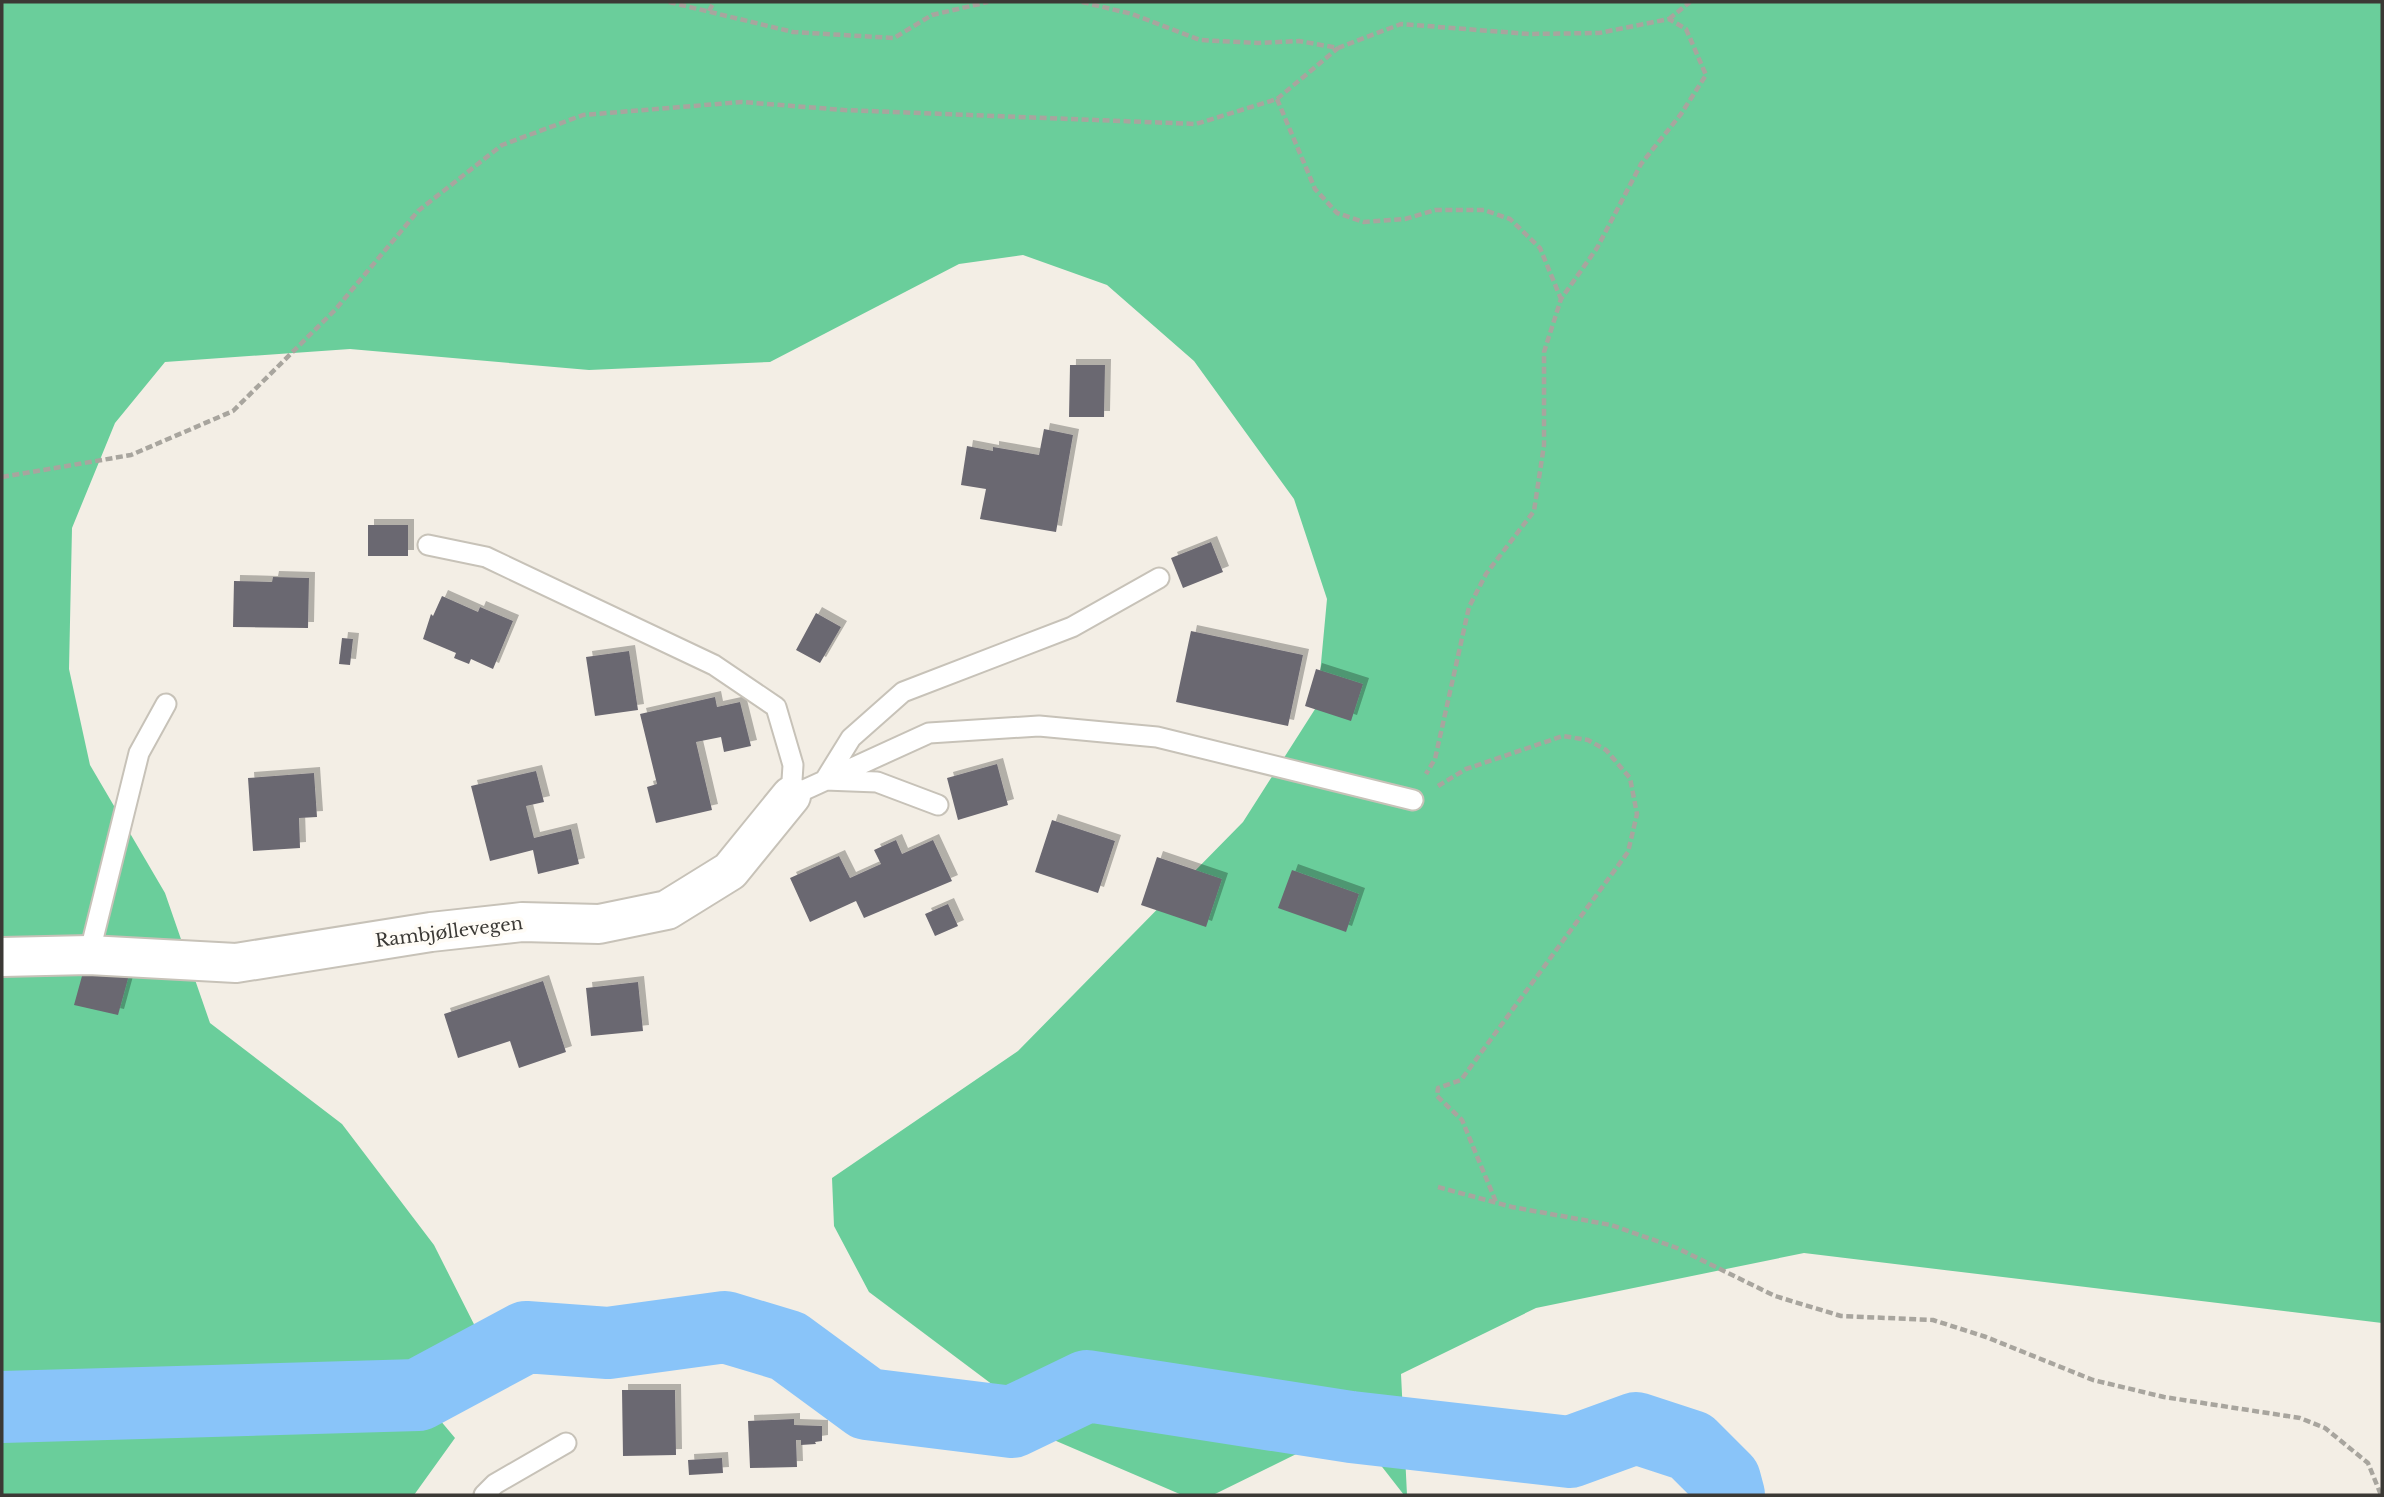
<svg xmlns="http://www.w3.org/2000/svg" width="2384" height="1497" font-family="'Libre Baskerville',serif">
  <defs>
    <filter id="shadow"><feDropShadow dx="6" dy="-6" stdDeviation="0" flood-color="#0004"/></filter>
  </defs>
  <rect width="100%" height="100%" fill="#f3eee5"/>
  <path fill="#6ace9b" d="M2,2H2382V1323L1804,1253L1536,1308L1401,1374L1407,1495H1404L1351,1427L1213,1495H1182L1012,1422L997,1388L869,1292L834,1226L832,1178L1018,1051L1243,822L1317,706L1327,599L1294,499L1194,361L1107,285L1023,255L959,264L770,362L589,370L350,349L165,362L115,423L72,528L69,669L90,765L165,893L210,1023L342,1124L434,1245L485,1346L419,1395L455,1438L414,1495H2Z"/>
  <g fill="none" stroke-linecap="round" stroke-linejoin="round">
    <path stroke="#89c4f9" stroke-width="72" d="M2,1407L418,1395L526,1337L608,1343L725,1327L788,1346L867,1404L1012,1422L1087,1386L1351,1427L1570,1452L1636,1428L1691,1446L1725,1480L1729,1495"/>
  </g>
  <path fill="#6b6871" filter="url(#shadow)" d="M1070,365H1105L1104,417H1069Z
    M1044,429L1073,435L1056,532L980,519L986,489L961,485L967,446L993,451V447L1039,455Z
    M368,525H408V556H368Z
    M1211,542L1223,572L1183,588L1171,558Z
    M273,577L309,578L308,628L233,627L234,581L272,582Z
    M442,596L478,612L480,607L513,621L493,669L471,659L469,664L454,658L456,653L423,639L431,614L433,616Z
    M816,613L841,627L820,663L796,650Z
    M1191,631L1303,655L1288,726L1176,702Z
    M342,638L353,639L350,665L339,664Z
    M629,651L638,710L595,716L586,657Z
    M1316,669L1363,684L1351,721L1305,706Z
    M715,697L717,707L740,702L751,746L724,752L721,737L696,742L712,810L656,823L647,787L657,784L640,714Z
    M997,764L1008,805L958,820L947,778Z
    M536,771L544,802L526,806L534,838L571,829L579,864L538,874L533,850L490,861L471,786Z
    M314,773L317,817L299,818L300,848L253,851L248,778Z
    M1052,820L1115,841L1098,893L1035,872Z
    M896,840L902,854L933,840L952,881L864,918L856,901L810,922L790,878L839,856L850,878L881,864L874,850Z
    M1157,857L1222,879L1206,927L1141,905Z
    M1292,870L1359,894L1346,932L1278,908Z
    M948,904L958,926L935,936L925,914Z
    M129,975L118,1015L74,1005L82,976Z
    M543,981L566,1052L519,1068L510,1041L458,1058L444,1014Z
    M638,982L643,1031L591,1036L586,988Z
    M622,1390H675L676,1455L623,1456Z
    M794,1419V1425L822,1426V1441L815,1442L816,1444L801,1445V1440H796L797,1467L750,1468L748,1421Z
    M722,1458L723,1473L689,1475L688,1460Z"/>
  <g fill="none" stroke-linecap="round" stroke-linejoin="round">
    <defs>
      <path id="lane" d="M428,545L486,557L714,665L776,707L793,765L791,796
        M791,796L929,733L1039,726L1157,737L1413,800
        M938,805L877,782L825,780L851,738L903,692L1072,627L1159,578
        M89,955L139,753L166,704
        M484,1495L495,1484L566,1443"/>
      <path id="street" d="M2,957L89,955L236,963L431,932L522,922L599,924L667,910L730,871L791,796"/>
    </defs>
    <use href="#lane" stroke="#c7c2b8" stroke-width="23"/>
    <use href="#street" stroke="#c7c2b8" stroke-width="42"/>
    <path stroke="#a8a59e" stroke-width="4.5" stroke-dasharray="7 3.5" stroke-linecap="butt" d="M669,2L793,32L894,38L932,15L988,2
      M1082,2L1132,14L1200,40L1258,43L1299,41L1338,48L1401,24L1529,34L1599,33L1669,19L1686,29L1706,75L1681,114L1641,164L1597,248L1561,299L1544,352V445L1534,511L1486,574L1469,607L1435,759L1426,774
      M709,11L714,2
      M1669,19L1690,2
      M1277,99L1315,189L1337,213L1364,222L1405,219L1435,210H1484L1510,219L1540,248L1561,299
      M2,477L131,455L233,411L335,310L418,211L502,145L583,115L742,102L844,110L1196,124L1277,99L1338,48
      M1438,786L1466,769L1563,736L1588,740L1606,750L1630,778L1637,814L1628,852L1461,1080L1438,1088L1437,1096L1462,1120L1496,1202
      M1438,1187L1512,1207L1611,1225L1677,1248L1775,1296L1841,1316L1933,1320L1986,1337L2093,1380L2164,1397L2300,1418L2325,1428L2368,1463L2381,1495"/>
    <use href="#lane" stroke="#fff" stroke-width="19"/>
    <use href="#street" stroke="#fff" stroke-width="38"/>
  </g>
  <g text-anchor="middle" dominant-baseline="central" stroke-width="7" stroke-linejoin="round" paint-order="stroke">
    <g font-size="18" fill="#3b3935" stroke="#fffcf6">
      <text transform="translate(449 932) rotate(-7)">Rambjøllevegen</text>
    </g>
  </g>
  <rect width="2384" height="1497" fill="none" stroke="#3b3935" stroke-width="7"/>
</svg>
